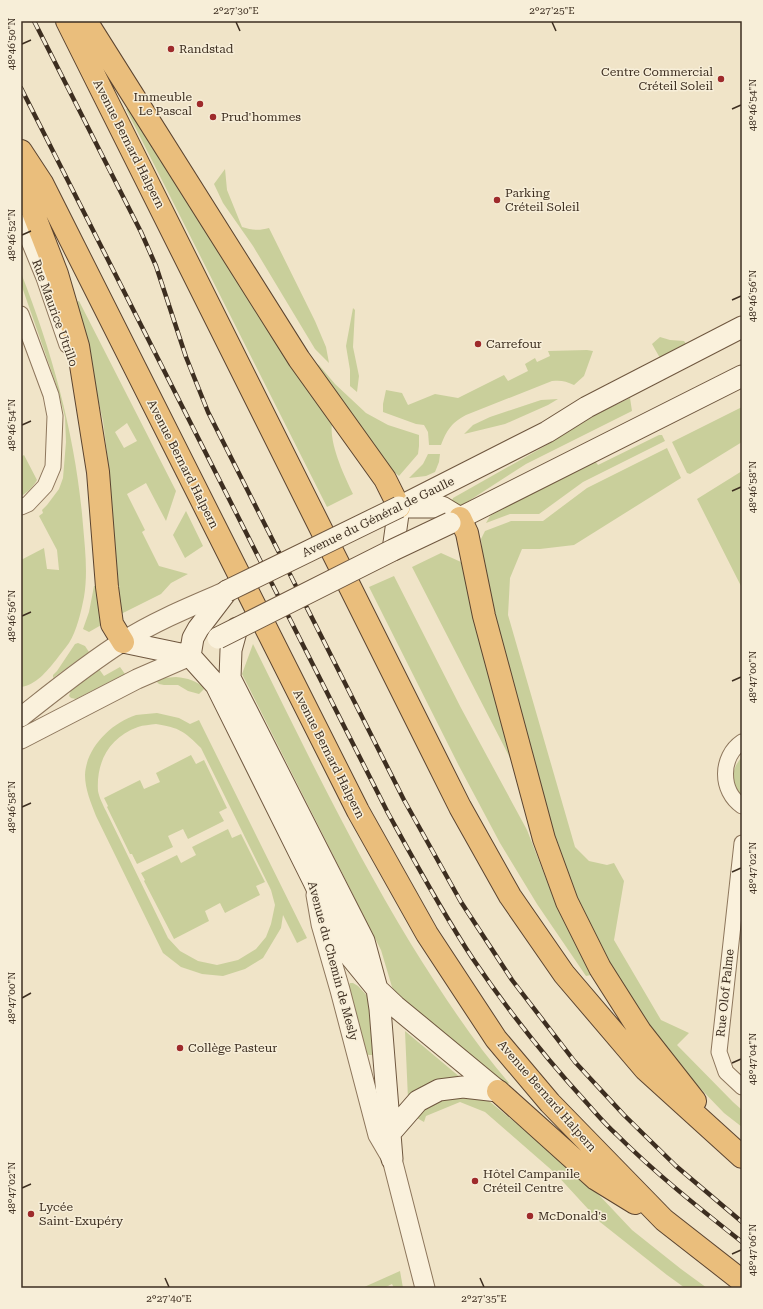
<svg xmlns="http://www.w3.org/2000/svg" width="763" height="1309" font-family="'Roboto Serif',serif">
  <rect width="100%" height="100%" fill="#f0e4c8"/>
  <path fill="#c9cf9b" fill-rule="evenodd" d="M130,107L332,423C329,444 344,475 353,494L327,507L126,109Z
    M225,169L227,190L242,227C252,230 259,231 269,228L315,321L326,347L329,363L315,349L253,246L223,203L214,184Z
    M21,273C53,354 76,438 83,525C85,549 88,573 84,597C81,612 77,630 69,643C65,649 60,654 56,660C47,671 36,685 21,687V560L44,548L47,569L59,570L57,550L39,516L43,513L42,510L47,505L59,489L63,478L66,442L65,417L57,387L21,284Z
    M79,301L176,491L166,521L146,483L127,494L145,530L142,532L159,566L188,574L171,583L161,594L121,614L119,604L109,469L103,421L76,302ZM127,423L137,441L124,448L115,432Z
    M353,308L355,310L353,347L359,376L357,392L350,386V370L346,346Z
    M660,337L670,340L684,341L687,345L660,358L652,344Z
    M587,350L593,351L584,376L574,385C566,381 561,380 552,381L466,415C451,423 447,430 441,445H429L428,432L424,425L416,424L383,412V404L386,390L402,393L408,405L435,394L458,398L504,375L508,381L528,371L525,364L535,358L537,362L550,356L548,351Z
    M312,363L319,365L335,384L366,413L388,425L419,435V446L418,454L399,476L384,464Z
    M630,398L632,411L526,464L464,504L458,506L451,502L453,498L545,446L597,414Z
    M558,399L548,405L505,424L464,434L473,425L490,417L541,400Z
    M742,407V442L690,474L687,473L672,442Z
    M659,435H662L665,441L583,482L539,514H510L486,523L490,516L497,511L595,461L598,465Z
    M667,448L681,478L574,545L540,549H522L510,578L508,615L575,847L589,861L607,865L614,863L624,881L614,940L661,1020L689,1033L677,1045L733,1102L742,1110V1127L724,1113L698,1086L645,1023L602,952L578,903L546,811L485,582L481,539L485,531L511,521H543L587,488Z
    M428,454H440L439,462L435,472L426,476L409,478L423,464Z
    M24,455L37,480C34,486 27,493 21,496V457Z
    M742,471V588L697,499Z
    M186,511L203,546L185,558L173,535Z
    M441,553L461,562L511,760L412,567Z
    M394,576L461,708L527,830L555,902L591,975L586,976L537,904L500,843L459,766L369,587Z
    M94,586H96L103,624L89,632L83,629L89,612Z
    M78,643L85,646L89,652L53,678V675L57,671L75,644Z
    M253,644C303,745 352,847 411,944C441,992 472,1040 509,1083L506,1087L399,998L392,987L381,950L242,674Z
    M120,667L125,674L76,699L71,698L69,696L71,690L99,669L104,676Z
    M176,677C188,678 196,681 205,688L199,694L188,691L178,685H164L159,684L156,681L163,678Z
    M157,713L179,718L190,724L199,720L307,938L297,943L283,915L281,928L263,958L245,969L223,976L202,974L181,967L163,953L96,816C91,803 85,789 85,775C86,748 111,723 136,715C142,714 150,714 157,713ZM156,724C180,728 184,731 201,748L271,890L275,905L271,924L266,937L256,949L238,960L217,965L198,961L180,951L168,938L106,811C103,805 99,797 98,791C96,761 110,737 138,727C143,725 150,725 156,724Z
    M191,755L196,764L204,760L227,808L219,812L224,821L188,839L183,829L168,836L173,847L137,864L132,854H130L107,807L108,806L104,798L140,780L144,789L160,782L156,773Z
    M742,757V798C732,784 729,771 742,757Z
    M228,829L232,838L241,834L265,882L256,886L260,895L225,913L220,903L205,911L209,921L174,939L144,881L145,880L141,873L177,855L181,863L196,855L192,847Z
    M350,983H353L358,986L374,1003L377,1055H369L365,1054L347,990Z
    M405,1031L461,1078L408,1099Z
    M467,1094L489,1101L560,1159L599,1195L632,1230L681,1269L707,1288H685L667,1275L600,1222L555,1173L485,1112L460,1102L426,1116L424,1122L417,1118L422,1107L433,1100Z
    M400,1271L403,1288H394L392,1284L384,1288H362Z"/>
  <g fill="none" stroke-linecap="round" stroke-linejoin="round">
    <defs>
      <path id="minor" d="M21,222L44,278L67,345
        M21,314L51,395L55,416L53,467L45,486L28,504L21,507
        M742,742C720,757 720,791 742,806
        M742,843L719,1052L726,1072L742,1087"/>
      <path id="tertiary" d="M21,717C54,691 87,664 122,642C155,621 192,606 227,591
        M21,739L137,679L190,656
        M316,895L321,924L340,990L378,1135L392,1159L425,1288"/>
      <path id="secondary" d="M399,507L547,432L587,407L742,327
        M404,507H442L460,518
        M450,523L742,376
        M393,550L399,507
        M237,628L231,650L230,678L364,941L377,989L380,1009L392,1159
        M123,642L190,656
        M190,656L216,685L314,882L346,951L377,989L395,1006L498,1091
        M190,656L193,638L198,629L227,591
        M391,1132L418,1101L439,1090L463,1087L498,1091"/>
      <path id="trunk" d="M67,21L460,807L510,896L564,974L645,1069L742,1157
        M86,21L299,359L385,479L399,507
        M21,151L42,183L358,811L427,934L496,1039L550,1103L664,1220L742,1281
        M21,181L57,274L78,346L98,472L107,587L112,624L123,642
        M460,518L467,533L484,616L544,839L567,902L600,968L640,1031L695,1101
        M498,1091L596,1179L635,1203"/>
    </defs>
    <use href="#minor" stroke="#8d765c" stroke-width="17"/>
    <use href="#tertiary" stroke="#8d765c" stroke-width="21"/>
    <use href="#secondary" stroke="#6f573f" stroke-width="23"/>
    <use href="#trunk" stroke="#5b4430" stroke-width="24"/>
    <use href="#minor" stroke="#faf1dc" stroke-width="15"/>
    <use href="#tertiary" stroke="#faf1dc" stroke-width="19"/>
    <use href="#secondary" stroke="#faf1dc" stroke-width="21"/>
    <use href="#trunk" stroke="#eabe7c" stroke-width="22"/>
    <defs>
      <path id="rail" d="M34,21L141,232L156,266L186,357L208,412L404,800L461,902L512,980L575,1062L624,1115L676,1166L742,1222
        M21,88L388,813C415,862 442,912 473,959C507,1009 544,1056 585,1101C595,1112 605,1124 616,1134C655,1173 699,1208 742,1242"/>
    </defs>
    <use href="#rail" stroke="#3d2e20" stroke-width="4.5"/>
    <use href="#rail" stroke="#f7eed8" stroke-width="3" stroke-dasharray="9" stroke-linecap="butt"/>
    <defs>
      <path id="secondary-bridge" d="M227,591L399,507
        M218,638L393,550L450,523"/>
    </defs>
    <use href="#secondary-bridge" stroke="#6f573f" stroke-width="23" stroke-linecap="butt"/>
    <use href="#secondary-bridge" stroke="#faf1dc" stroke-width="21"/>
  </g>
  <path fill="none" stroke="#3d2e20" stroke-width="1.5" d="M236,22L240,31M552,22L556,31M22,44L31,40M732,109L741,105M22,235L31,231M732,300L741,296M22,425L31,421M732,491L741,487M22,616L31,612M732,681L741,677M22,807L31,803M732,872L741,868M22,998L31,993M732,1063L741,1059M22,1188L31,1184M732,1254L741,1250M165,1278L169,1287M480,1278L484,1287"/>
  <g fill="#9e2a2b" stroke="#f7eed8" stroke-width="1.5">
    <circle cx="171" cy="49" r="4"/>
    <circle cx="721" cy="79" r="4"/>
    <circle cx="200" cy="104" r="4"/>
    <circle cx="213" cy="117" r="4"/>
    <circle cx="497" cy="200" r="4"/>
    <circle cx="478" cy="344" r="4"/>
    <circle cx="180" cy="1048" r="4"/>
    <circle cx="475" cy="1181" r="4"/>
    <circle cx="31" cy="1214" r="4"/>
    <circle cx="530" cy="1216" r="4"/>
  </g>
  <g text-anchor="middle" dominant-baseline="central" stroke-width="3" stroke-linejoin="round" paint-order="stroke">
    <g font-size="12" fill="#3d2e20" stroke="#f7eed8" text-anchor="start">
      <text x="179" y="49">Randstad</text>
      <text x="713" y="72" text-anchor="end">Centre Commercial<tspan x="713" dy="14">Créteil Soleil</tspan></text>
      <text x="192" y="97" text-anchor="end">Immeuble<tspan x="192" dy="14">Le Pascal</tspan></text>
      <text x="221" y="117">Prud'hommes</text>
      <text x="505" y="193">Parking<tspan x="505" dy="14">Créteil Soleil</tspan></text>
      <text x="486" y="344">Carrefour</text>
      <text x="188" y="1048">Collège Pasteur</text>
      <text x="483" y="1174">Hôtel Campanile<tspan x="483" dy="14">Créteil Centre</tspan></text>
      <text x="39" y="1207">Lycée<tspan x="39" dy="14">Saint-Exupéry</tspan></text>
      <text x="538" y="1216">McDonald's</text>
    </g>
    <g font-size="12" fill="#3d2e20" stroke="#f7eed8">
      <text transform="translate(129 144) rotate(63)">Avenue Bernard Halpern</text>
      <text transform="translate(55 313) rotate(70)">Rue Maurice Utrillo</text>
      <text transform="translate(183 464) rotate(63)">Avenue Bernard Halpern</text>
      <text transform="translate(378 517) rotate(-26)">Avenue du Général de Gaulle</text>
      <text transform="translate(329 754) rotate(63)">Avenue Bernard Halpern</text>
      <text transform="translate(333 961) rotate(75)">Avenue du Chemin de Mesly</text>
      <text transform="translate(725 993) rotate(-84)">Rue Olof Palme</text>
      <text transform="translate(547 1096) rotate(49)">Avenue Bernard Halpern</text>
    </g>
  </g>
  <rect width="763" height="1309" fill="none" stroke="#f7eed8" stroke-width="44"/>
  <rect x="22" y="22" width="719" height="1265" fill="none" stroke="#3d2e20" stroke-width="1.5"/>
  <g font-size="10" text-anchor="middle" fill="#3d2e20">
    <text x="236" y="14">2°27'30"E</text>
    <text x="552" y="14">2°27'25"E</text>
    <text transform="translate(11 44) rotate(-90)" y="4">48°46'50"N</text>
    <text transform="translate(752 105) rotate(-90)" y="4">48°46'54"N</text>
    <text transform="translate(11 235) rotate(-90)" y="4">48°46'52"N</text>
    <text transform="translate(752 296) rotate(-90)" y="4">48°46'56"N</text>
    <text transform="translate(11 425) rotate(-90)" y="4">48°46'54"N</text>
    <text transform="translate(752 487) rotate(-90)" y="4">48°46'58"N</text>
    <text transform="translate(11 616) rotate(-90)" y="4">48°46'56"N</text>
    <text transform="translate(752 677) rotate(-90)" y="4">48°47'00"N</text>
    <text transform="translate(11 807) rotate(-90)" y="4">48°46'58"N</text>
    <text transform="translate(752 868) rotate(-90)" y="4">48°47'02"N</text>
    <text transform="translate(11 998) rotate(-90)" y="4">48°47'00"N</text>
    <text transform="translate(752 1059) rotate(-90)" y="4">48°47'04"N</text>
    <text transform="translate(11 1188) rotate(-90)" y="4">48°47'02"N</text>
    <text transform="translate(752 1250) rotate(-90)" y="4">48°47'06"N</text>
    <text x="169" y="1302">2°27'40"E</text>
    <text x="484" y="1302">2°27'35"E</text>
  </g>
</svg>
